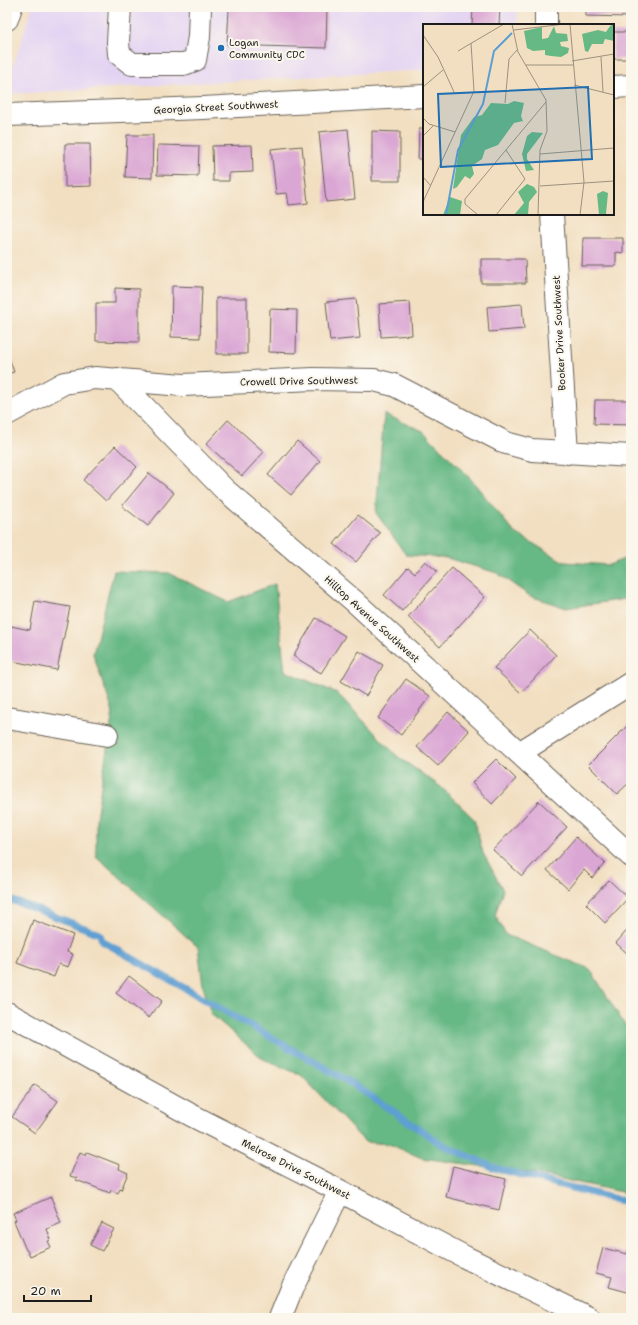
<svg xmlns="http://www.w3.org/2000/svg" width="638" height="1325" font-family="'Shantell Sans',sans-serif">
  <rect width="100%" height="100%" fill="#fbf7ec"/>
  <filter id="ink" filterUnits="userSpaceOnUse"><feTurbulence type="fractalNoise" baseFrequency=".025" numOctaves="2"/><feDisplacementMap in="SourceGraphic" scale="8" xChannelSelector="R" yChannelSelector="G"/><feConvolveMatrix kernelMatrix="1 2 1 2 8 2 1 2 1" color-interpolation-filters="sRGB"/></filter>
  <filter id="wash" filterUnits="userSpaceOnUse"><feTurbulence type="fractalNoise" baseFrequency=".012" numOctaves="4" result="noise"/><feDisplacementMap in="SourceGraphic" scale="16" xChannelSelector="R" yChannelSelector="G"/><feGaussianBlur stdDeviation="0.9" result="paint"/><feColorMatrix in="noise" values="0 0 0 0 0 0 0 0 0 0 0 0 0 0 0 0 0 1.4 0 .05"/><feComposite in="paint" operator="in"/></filter>
  <g filter="url(#wash)">
    <rect width="100%" height="100%" fill="#f2dfc1"/>
    <path fill="#e3d3f3" d="M32,7H518V25H424V70L7,94V86Z"/>
    <path fill="#66b884" stroke="#416a50" d="M384,414L423,431L469,477L514,532L564,562L609,565L631,556V598L566,608L530,596L497,573L447,558L406,555L376,513Z
      M114,571L169,573L228,602L275,584L285,671L337,693L397,756L441,787L474,819L483,853L503,890L495,915L506,935L590,969L631,1035V1194L538,1174L422,1158L389,1144L365,1142L301,1075L263,1059L211,1014L203,986L198,947L96,856V818L113,712L93,654Z"/>
    <g fill="none" stroke-linecap="round" stroke-linejoin="round">
      <path stroke="#5e9fd1" stroke-width="7" d="M7,899L28,906L100,934L102,941L351,1083L443,1145L495,1168L631,1203"/>
    </g>
    <g id="blocks">
      <path fill="#daa6d4" d="M218,7H327L326,48L227,45L229,9L218,8Z
        M473,7H500L499,25H472Z
        M586,7H631V17L586,16Z
        M613,32H630L629,59H613Z
        M348,129L355,199L326,202L319,132Z
        M419,129H424V159H418Z
        M372,131L400,132V181H372Z
        M127,135H153L152,178L125,177Z
        M65,144H90L91,186L65,187Z
        M158,145L199,146L198,176L157,175Z
        M252,145L253,172L229,173V181H213L212,146Z
        M302,146L308,203L289,205L287,193L276,194L271,149Z
        M583,238H623V253L616,252V266H582Z
        M481,259H525L526,283H481Z
        M172,286L202,287L200,338L171,337Z
        M115,288L139,289V342L96,341V303H115Z
        M216,298H247V354H216Z
        M356,299L360,338L330,341L326,302Z
        M410,302L412,335L381,337L379,304Z
        M522,304L524,329L489,332L487,307Z
        M270,309L297,310L296,353L269,352Z
        M7,352L14,372L7,374Z
        M595,400H631V425L594,424Z
        M228,420L264,452L242,476L206,444Z
        M297,441L320,461L291,495L268,475Z
        M115,446L137,467L106,501L83,480Z
        M149,473L174,493L148,526L122,506Z
        M358,515L380,533L356,562L334,544Z
        M425,561L437,571L402,611L384,595L408,567L415,573Z
        M452,568L485,597L440,647L408,617Z
        M35,601L70,607L57,670L7,660V645L11,626L30,630Z
        M316,618L345,636L321,673L293,656Z
        M530,630L556,655L521,693L494,668Z
        M359,651L383,665L366,696L341,681Z
        M406,679L430,696L401,735L378,718Z
        M448,712L469,731L438,766L417,747Z
        M631,722V781L617,794L588,765Z
        M496,759L516,779L492,804L472,783Z
        M539,801L567,827L522,876L493,850Z
        M576,837L605,863L592,878L584,870L568,889L547,870Z
        M609,880L628,898L605,923L586,904Z
        M33,920L73,935L67,952L73,954L68,967L59,964L54,977L17,963Z
        M631,926V957L616,943Z
        M129,976L162,1001L149,1018L116,993Z
        M35,1085L58,1101L35,1133L12,1117Z
        M80,1152L86,1155L87,1152L120,1165L119,1169L128,1173L121,1190L120,1189L118,1193L111,1190L110,1193L76,1180L77,1178L70,1176Z
        M453,1166L506,1179L499,1210L446,1197Z
        M51,1197L61,1223L47,1229L51,1240L48,1241L51,1247L30,1256L28,1251L26,1250L14,1221L16,1220L13,1213Z
        M102,1223L114,1229L102,1251L90,1245Z
        M629,1247L631,1248V1293L609,1287L612,1277L596,1273L603,1248L627,1254Z"/>
    </g>
  </g>
  <g filter="url(#ink)">
    <use href="#blocks" fill-opacity="0" stroke="#676056" stroke-width="1"/>
    <g fill="none" stroke-linecap="round" stroke-linejoin="round">
      <defs>
        <path id="minor" d="M120,7L118,42L119,54L132,64H184L195,60L199,37L200,8
          M7,19L11,7
          M546,25V7
          M613,87L631,86
          M7,115L203,108L424,96
          M552,214L567,453
          M117,379L224,489L354,601L631,856
          M7,414L64,383L95,378L183,385L313,379L374,380L394,385L506,443L532,450L631,456
          M7,718L107,735
          M519,753L631,683
          M7,1013L191,1115L340,1191L465,1257L589,1318
          M280,1318L292,1288L340,1191"/>
      </defs>
      <use href="#minor" stroke="#676056" stroke-width="24"/>
      <use href="#minor" stroke="#fff" stroke-width="22"/>
    </g>
  </g>
  <circle fill="#1f6fb2" stroke="#fbf7ec" stroke-width="1.5" cx="221" cy="48" r="4"/>
  <g text-anchor="middle" dominant-baseline="central" stroke-width="4" stroke-linejoin="round" paint-order="stroke">
    <g font-size="10" fill="#1c1c1c" stroke="#fbf7ec" text-anchor="start">
      <text x="229" y="42">Logan<tspan x="229" dy="12">Community CDC</tspan></text>
    </g>
    <g font-size="10" fill="#1c1c1c" stroke="#fbf7ec">
      <text transform="translate(216 107) rotate(-3)">Georgia Street Southwest</text>
      <text transform="translate(559 333) rotate(-93)">Booker Drive Southwest</text>
      <text transform="translate(299 381) rotate(-1)">Crowell Drive Southwest</text>
      <text transform="translate(372 619) rotate(42)">Hilltop Avenue Southwest</text>
      <text transform="translate(296 1169) rotate(27)">Melrose Drive Southwest</text>
    </g>
  </g>
  <g transform="translate(423 24)">
    <rect width="191" height="191" fill="#f2dfc1"/>
    <path d="M191,0V17L182,15L180,20H169L165,28L162,27L159,10L175,6L183,8L187,2ZM131,2L133,9L144,10L145,17L137,18L138,22L146,24L145,29L138,33L128,32L122,31V26L110,27L104,24L101,7L119,3V15L125,14ZM91,77L101,79L98,92L100,97L91,99L75,121L62,126L59,135L49,142L51,150L47,155L42,152L34,163L30,165L38,111L51,93L59,91L68,79L85,80ZM109,108L120,109L104,130V135L111,146L103,147L99,130L104,112ZM104,160L111,163L114,168L106,178L105,191H91L101,179L95,168ZM180,167L185,169L183,190L176,191L174,170ZM27,173L39,177L37,191H20Z" fill="#66b884"/>
    <path fill="none" stroke="#5e9fd1" stroke-width="2" d="M23,191L35,126L60,80L71,27L89,9"/>
    <path fill="none" stroke="#9c917f" stroke-width="1" d="M89,0L95,28L123,76L124,107L117,126L115,191M147,0L161,158L157,191M91,6L142,0M0,11L15,33L31,68M35,27L81,0M178,33L180,68M149,37L191,30M103,41H150M151,61L191,71M0,63L20,46M82,79L86,35L94,26M0,94L6,100L32,108M0,112L11,101M117,130L191,124M0,153L8,162M117,162L191,157M0,178L51,67L48,19M55,191L42,180V175L123,78M73,191L102,155L83,126"/>
    <path fill="#1f6fb2" fill-opacity="0.15" stroke="#1f6fb2" stroke-width="2" d="M165,63L169,135L18,143L15,70Z"/>
    <rect width="191" height="191" fill="none" stroke="#1c1c1c" stroke-width="2"/>
  </g>
  <rect width="638" height="1325" fill="none" stroke="#fbf7ec" stroke-width="24"/>
  <path d="M24 1295v6h67v-6" fill="none" stroke="#1c1c1c" stroke-width="2"/>
  <text x="30" y="1295" font-size="12" fill="#1c1c1c" stroke="#fbf7ec" stroke-width="3" paint-order="stroke">20 m</text>
</svg>
